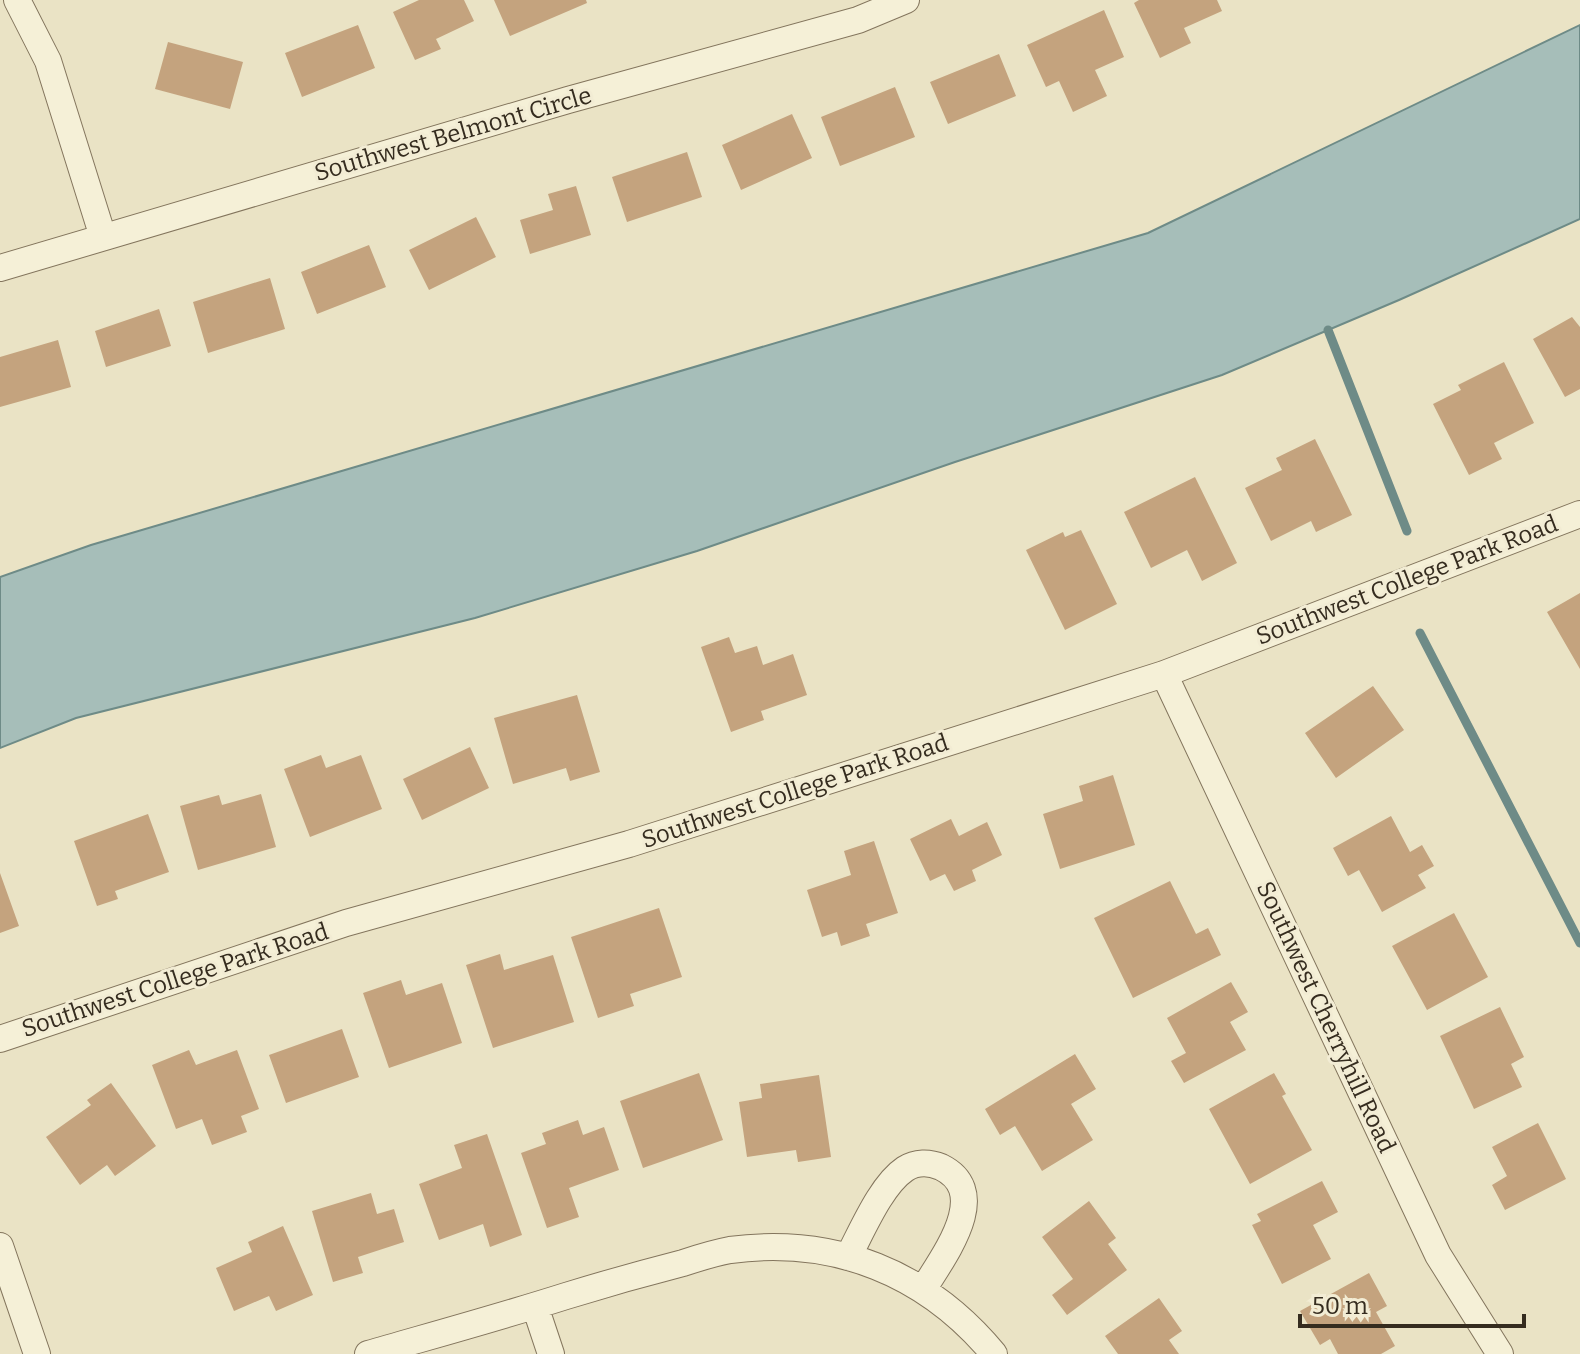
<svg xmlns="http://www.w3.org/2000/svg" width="1580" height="1354" font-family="Bitter,serif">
  <rect width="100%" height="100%" fill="#eae3c5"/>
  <path fill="#a6beb9" stroke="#6e8b87" stroke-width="2" d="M1580,25V219L1399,300L1222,375L955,462L697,551L475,618L76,718L0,748V577L91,545L1148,233Z"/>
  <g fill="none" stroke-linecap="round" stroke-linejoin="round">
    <path stroke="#6e8b87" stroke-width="9" d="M1328,330L1407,531
      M1420,633L1580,943"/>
  </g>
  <path fill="#c4a37e" d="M419,0H464L474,21L436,39L441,49L415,60L393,12Z
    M494,0H586L587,3L510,36Z
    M1139,0H1217L1222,11L1184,28L1191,43L1160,58L1134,3Z
    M1104,10L1124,57L1095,70L1107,96L1073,112L1059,81L1046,87L1027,45Z
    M358,25L375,68L302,97L285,53Z
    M168,42L243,62L230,109L155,89Z
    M999,54L1016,96L948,124L930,82Z
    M895,87L915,137L840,166L821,117Z
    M792,114L812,158L741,190L722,145Z
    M687,152L702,197L627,222L612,177Z
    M576,186L591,235L530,254L520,220L553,210L548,194Z
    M476,217L496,257L429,290L409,250Z
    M369,245L386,287L317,314L301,272Z
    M270,278L285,329L208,353L193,302Z
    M159,309L171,346L106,367L95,331Z
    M1572,317L1580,327V389L1565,397L1533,339Z
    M58,340L71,387L0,407V357Z
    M1504,362L1534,423L1494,443L1502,459L1469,475L1433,404L1461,390L1458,385Z
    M1315,439L1352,515L1316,532L1311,521L1271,541L1245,488L1282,470L1276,458Z
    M1195,477L1237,563L1202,581L1187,550L1151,568L1124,512Z
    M1081,530L1117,604L1065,630L1026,550L1063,532L1065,537Z
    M1580,593V669L1547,612Z
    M729,637L735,653L757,646L763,665L793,654L807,695L761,711L764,720L731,732L701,647Z
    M1373,686L1404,730L1336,778L1305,733Z
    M577,695L600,772L570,781L566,768L513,784L494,718Z
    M470,747L489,788L422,820L403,779Z
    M321,755L326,768L361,755L382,809L310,837L284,769Z
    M1113,775L1135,845L1060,869L1043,814L1083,801L1079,786Z
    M261,794L276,847L198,870L180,806L219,795L222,805Z
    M148,814L169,872L115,891L118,899L97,906L74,841Z
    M1391,816L1410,852L1422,845L1434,866L1418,875L1426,888L1382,912L1359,870L1348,876L1333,848Z
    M951,819L959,836L987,822L1002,855L972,870L976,881L954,891L945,874L930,881L910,839Z
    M874,841L898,913L866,924L870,936L841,946L837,932L822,937L807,890L851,875L844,851Z
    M0,873L19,926L0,933Z
    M1170,881L1196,934L1208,928L1221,955L1133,998L1094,918Z
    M659,908L682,977L630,994L634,1006L598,1018L571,937Z
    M1454,913L1488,977L1427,1010L1392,946Z
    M500,954L504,970L553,955L574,1022L493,1048L466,965Z
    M401,980L406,995L442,983L462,1043L389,1068L363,993Z
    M1231,982L1248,1012L1230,1022L1246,1050L1184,1083L1171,1061L1186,1053L1167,1018Z
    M1500,1007L1524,1057L1511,1064L1522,1087L1474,1109L1440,1036Z
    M342,1029L359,1077L286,1103L269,1055Z
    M189,1050L196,1065L237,1050L259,1109L241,1116L247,1132L212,1145L202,1119L176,1129L152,1065Z
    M1075,1054L1096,1089L1071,1104L1093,1140L1042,1171L1015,1126L1000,1135L985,1109Z
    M699,1073L723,1140L643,1168L620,1101Z
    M1274,1073L1286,1094L1282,1096L1312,1150L1250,1184L1209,1109Z
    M819,1075L831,1157L798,1162L796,1150L747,1157L739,1102L762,1098L760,1084Z
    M111,1083L156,1146L115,1176L107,1165L80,1185L46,1137L91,1105L87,1100Z
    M578,1120L583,1135L604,1127L619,1170L569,1188L579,1217L547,1228L521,1153L546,1144L542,1133Z
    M1538,1123L1566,1179L1505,1210L1492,1185L1507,1176L1492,1147Z
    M487,1134L522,1235L490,1247L483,1224L439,1240L419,1184L462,1168L454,1145Z
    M1322,1181L1338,1212L1313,1225L1331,1259L1282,1284L1252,1225L1261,1221L1257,1214Z
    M371,1193L377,1214L394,1209L404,1242L358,1257L363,1273L333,1282L312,1211Z
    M1089,1201L1116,1238L1108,1244L1127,1270L1067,1315L1052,1295L1073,1279L1042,1237Z
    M283,1226L313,1295L276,1311L269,1296L234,1311L216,1268L252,1252L248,1242Z
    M1369,1273L1387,1306L1376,1312L1395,1346L1381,1354H1338L1330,1339L1320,1345L1300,1311Z
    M1159,1298L1182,1331L1169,1340L1179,1354H1118L1105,1336Z"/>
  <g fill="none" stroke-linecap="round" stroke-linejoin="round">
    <defs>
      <path id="street" d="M17,0L48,61L103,237
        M0,268L568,100L858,20L906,0
        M1164,674L1438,1255L1500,1354
        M0,1039L346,923L629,844L1164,674L1580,514
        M0,1246L37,1354
        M848,1257C862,1231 881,1185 905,1169C916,1162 929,1162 941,1167C994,1193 941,1259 923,1290
        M535,1306L551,1354
        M368,1354C434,1335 500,1317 566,1296C605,1284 644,1273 683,1263C698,1258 714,1253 730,1250C835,1236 927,1273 994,1354"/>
    </defs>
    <use href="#street" stroke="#83755d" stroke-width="28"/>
    <use href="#street" stroke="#f5f0d7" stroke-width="26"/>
  </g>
  <g text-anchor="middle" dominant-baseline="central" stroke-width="6" stroke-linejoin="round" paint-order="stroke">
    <g font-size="24" fill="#352c1f" stroke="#f2ecd4">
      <text transform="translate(453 134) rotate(-16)">Southwest Belmont Circle</text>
      <text transform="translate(1407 580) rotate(-21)">Southwest College Park Road</text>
      <text transform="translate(795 791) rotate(-18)">Southwest College Park Road</text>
      <text transform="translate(175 980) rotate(-18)">Southwest College Park Road</text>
      <text transform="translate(1326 1017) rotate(65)">Southwest Cherryhill Road</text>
    </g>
  </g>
  <path d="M1300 1314v12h224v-12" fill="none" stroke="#352c1f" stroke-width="4"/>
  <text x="1312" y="1314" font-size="24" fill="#352c1f" stroke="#f2ecd4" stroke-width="6" paint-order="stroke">50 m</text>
</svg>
